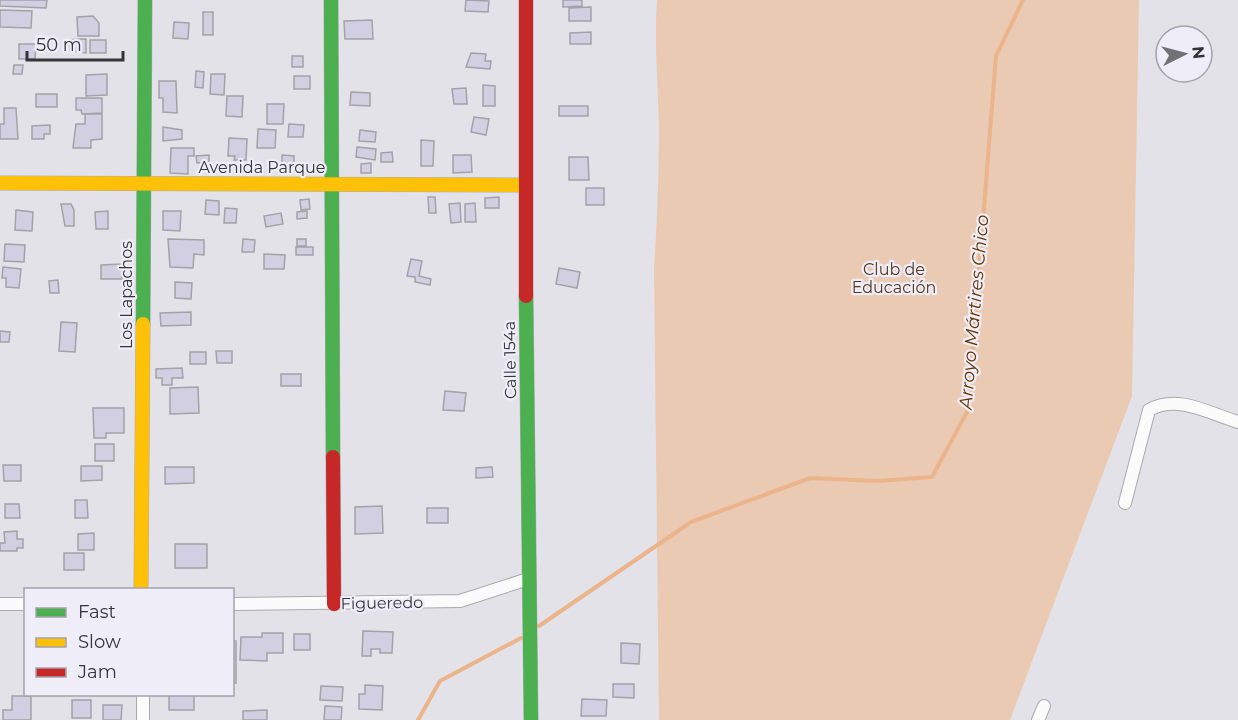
<svg xmlns="http://www.w3.org/2000/svg" width="1238" height="720" font-family="Montserrat,sans-serif">
  <rect width="100%" height="100%" fill="#e3e2e8"/>
  <path fill="#ebcab3" d="M657,0H1139L1132,396L1010,720H659L654,270C657,223 659,175 659,128C658,85 654,43 657,0Z"/>
  <g fill="none" stroke-linecap="round" stroke-linejoin="round">
    <path stroke="#ebb48a" stroke-width="4" d="M539,626L691,522L810,478L878,481L932,477L968,410L996,56L1023,0
      M418,720L440,681L521,638"/>
  </g>
  <path fill="#d3cfe3" stroke="#a3a2a7" stroke-width="1.5" d="M0,0H47L46,8L0,6Z
    M466,0L489,1L488,12L465,11Z
    M563,0H582V6L563,7Z
    M591,7V21H569V8Z
    M0,10L32,11L31,28L0,27Z
    M203,12H213V35H203Z
    M93,16L99,23V36H78L77,17Z
    M372,20L373,39H345L344,21Z
    M174,22L189,23L188,39L173,38Z
    M591,32V44H570V33Z
    M80,39H86V53L70,51V40Z
    M90,40H106V53H90Z
    M19,44H36L35,59H19Z
    M471,53L486,54L485,61H491L490,69L466,67Z
    M292,56H303V67H292Z
    M14,65H23L22,74H13Z
    M196,71L204,72L203,88L195,87Z
    M107,74V95L86,96V75Z
    M211,74H225L224,95L210,94Z
    M294,76H310V89H294Z
    M159,81H176L177,113L163,112V98H159Z
    M483,85L495,86V106H483Z
    M466,88L467,104H454L452,89Z
    M351,92L370,93V106L350,105Z
    M36,94H57V107H36Z
    M227,96H243L242,117L226,116Z
    M76,98H102V113L82,114L81,110H76Z
    M267,104H284L283,124H267Z
    M559,106H588V116H559Z
    M4,108H16L18,139H0V124H4Z
    M85,114H102V139L91,140V148H73L76,124H85Z
    M474,117L489,119L486,135L471,132Z
    M289,124L304,125L303,137H288Z
    M50,125V134H44V139H32V126Z
    M163,127L182,130V139L163,141Z
    M258,129L276,130L275,148H257Z
    M360,130L376,132L375,142L359,141Z
    M229,138L247,139L246,160H234L235,156H228Z
    M421,140L434,141L433,166H421Z
    M357,147L376,149L375,160L356,157Z
    M171,148H194V156H188V174L170,173Z
    M392,152L393,162H381V153Z
    M209,155V162L197,163L196,156Z
    M282,155L294,156V166L282,165Z
    M453,155H471L472,172L453,173Z
    M569,157H588L589,180H569Z
    M371,163V173H361V164Z
    M586,188H604V205H586Z
    M428,197H435L436,213H429Z
    M499,197V208H485V198Z
    M309,199L310,209L301,210L300,200Z
    M206,200L219,201V215L205,214Z
    M460,203L461,222L451,223L449,204Z
    M475,203L476,222H465V204Z
    M61,204H71L74,210V226H65Z
    M225,208L237,209L236,223H224Z
    M16,210L33,212L32,231L15,230Z
    M108,211V229H96L95,212Z
    M163,211H181L180,231L163,230Z
    M307,211V218L297,219V212Z
    M281,213L283,224L266,227L264,216Z
    M168,239L204,240V255L194,254L193,268L170,267Z
    M243,239L255,240L254,252H242Z
    M297,239H306V246H297Z
    M5,244L25,245L24,262L4,261Z
    M296,247H313V255H296Z
    M264,254L285,255L284,269H264Z
    M411,259L422,261L419,276L431,279L430,285L415,282V277L407,276Z
    M122,264V279H101V265Z
    M3,267L21,269L19,288L6,287V278H2Z
    M559,268L580,272L577,288L556,284Z
    M58,280L59,293H50L49,281Z
    M175,282L192,283L191,299L175,298Z
    M191,312V325L161,326L160,313Z
    M61,322L77,323L75,352L59,351Z
    M0,331L10,332L9,342H0Z
    M216,351H232V363H217Z
    M190,352H206V364H190Z
    M182,368L183,378H172V385H162V378H156V369Z
    M281,374H301V386H281Z
    M198,387L199,413L170,414V388Z
    M445,391L466,393L464,411L443,410Z
    M93,408H124V433H106V438H94Z
    M95,444H114V461H95Z
    M3,465H21V481H4Z
    M81,466H102V480L81,481Z
    M165,467H194V483L165,484Z
    M492,467L493,477L476,478V468Z
    M75,500H87L88,518H75Z
    M5,504H19L20,518H5Z
    M382,506L383,533L355,534V507Z
    M427,508H448V523H427Z
    M17,531V539H23V548H17V551H0V543H5L4,532Z
    M94,533V550H78V534Z
    M175,544H207V568H175Z
    M64,553H84V570H64Z
    M363,631L393,632L392,653H380V649H371V656H362Z
    M262,633H283V653H267V661L240,660L241,637H262Z
    M294,634H310V650H294Z
    M232,641H236V683H232Z
    M621,643L640,644L639,664L621,663Z
    M613,684H634V698L613,697Z
    M365,685L383,686L382,710L359,709V694H365Z
    M321,686L343,687L342,701L320,700Z
    M169,694L194,695V710H169Z
    M12,696H31V720H3V710H12Z
    M582,699L607,700L606,716H581Z
    M72,700H91V718H72Z
    M103,705H122L121,720H103Z
    M325,706L342,707L341,720H324Z
    M267,710V720H243V711Z"/>
  <g fill="none" stroke-linecap="round" stroke-linejoin="round">
    <defs>
      <path id="street" d="M1125,503L1149,410C1178,394 1208,413 1238,422
        M0,604H26
        M232,604L460,601L528,579
        M143,694V720
        M1038,720L1044,706"/>
      <path id="fast" d="M331,0L333,457
        M526,296L531,720
        M143,324L145,0"/>
      <path id="slow" d="M0,183L525,185
        M141,590L143,324"/>
      <path id="jam" d="M526,0V296
        M333,457L334,604"/>
    </defs>
    <use href="#street" stroke="#aaaaae" stroke-width="14"/>
    <use href="#fast" stroke="#aaaaae" stroke-width="15"/>
    <use href="#slow" stroke="#aaaaae" stroke-width="15"/>
    <use href="#jam" stroke="#aaaaae" stroke-width="15"/>
    <use href="#street" stroke="#fbfbfc" stroke-width="12"/>
    <use href="#fast" stroke="#4caf50" stroke-width="14"/>
    <use href="#slow" stroke="#ffc107" stroke-width="14"/>
    <use href="#jam" stroke="#c62828" stroke-width="14"/>
  </g>
  <g text-anchor="middle" dominant-baseline="central" stroke-width="4.5" stroke-linejoin="round" paint-order="stroke">
    <g font-size="16" fill="#353539" stroke="#eeedf8">
      <text x="262" y="167">Avenida Parque</text>
      <text transform="translate(126 295) rotate(-90)">Los Lapachos</text>
      <text transform="translate(510 360) rotate(-91)">Calle 154a</text>
      <text transform="translate(382 603) rotate(-1)">Figueredo</text>
    </g>
    <g font-size="16" fill="#57361c" stroke="#eeedf8">
      <text x="894" y="269">Club de<tspan x="894" dy="18">Educación</tspan></text>
    </g>
    <g font-size="18" font-style="italic" fill="#653400" stroke="#eeedf8">
      <text transform="translate(974 312) rotate(-85)">Arroyo Mártires Chico</text>
    </g>
  </g>
  <rect x="24" y="588" width="210" height="108" fill="#eeedf8" stroke="#a4a3ac" stroke-width="1.5"/>
  <rect x="36" y="608" width="30" height="9" fill="#4caf50" stroke="#a4a3ac" stroke-width="1.5"/>
  <text x="78" y="618" font-size="18" fill="#353539">Fast</text>
  <rect x="36" y="638" width="30" height="9" fill="#ffc107" stroke="#a4a3ac" stroke-width="1.5"/>
  <text x="78" y="648" font-size="18" fill="#353539">Slow</text>
  <rect x="36" y="668" width="30" height="9" fill="#c62828" stroke="#a4a3ac" stroke-width="1.5"/>
  <text x="78" y="678" font-size="18" fill="#353539">Jam</text>
  <g transform="translate(1184 54) rotate(84)"><circle r="28" fill="#eeedf8" stroke="#a4a3ac" stroke-width="1.5"/>
  <path d="M0-4.5L10 22L0 15L-10 22Z" fill="#727276"/>
  <text y="-9" font-size="16" font-weight="bold" text-anchor="middle" fill="#353539">N</text>
  </g>
  <path d="M27 51v9h96v-9" fill="none" stroke="#353539" stroke-width="3"/>
  <text x="36" y="51" font-size="18" fill="#353539" stroke="#eeedf8" stroke-width="4.5" paint-order="stroke">50 m</text>
</svg>
